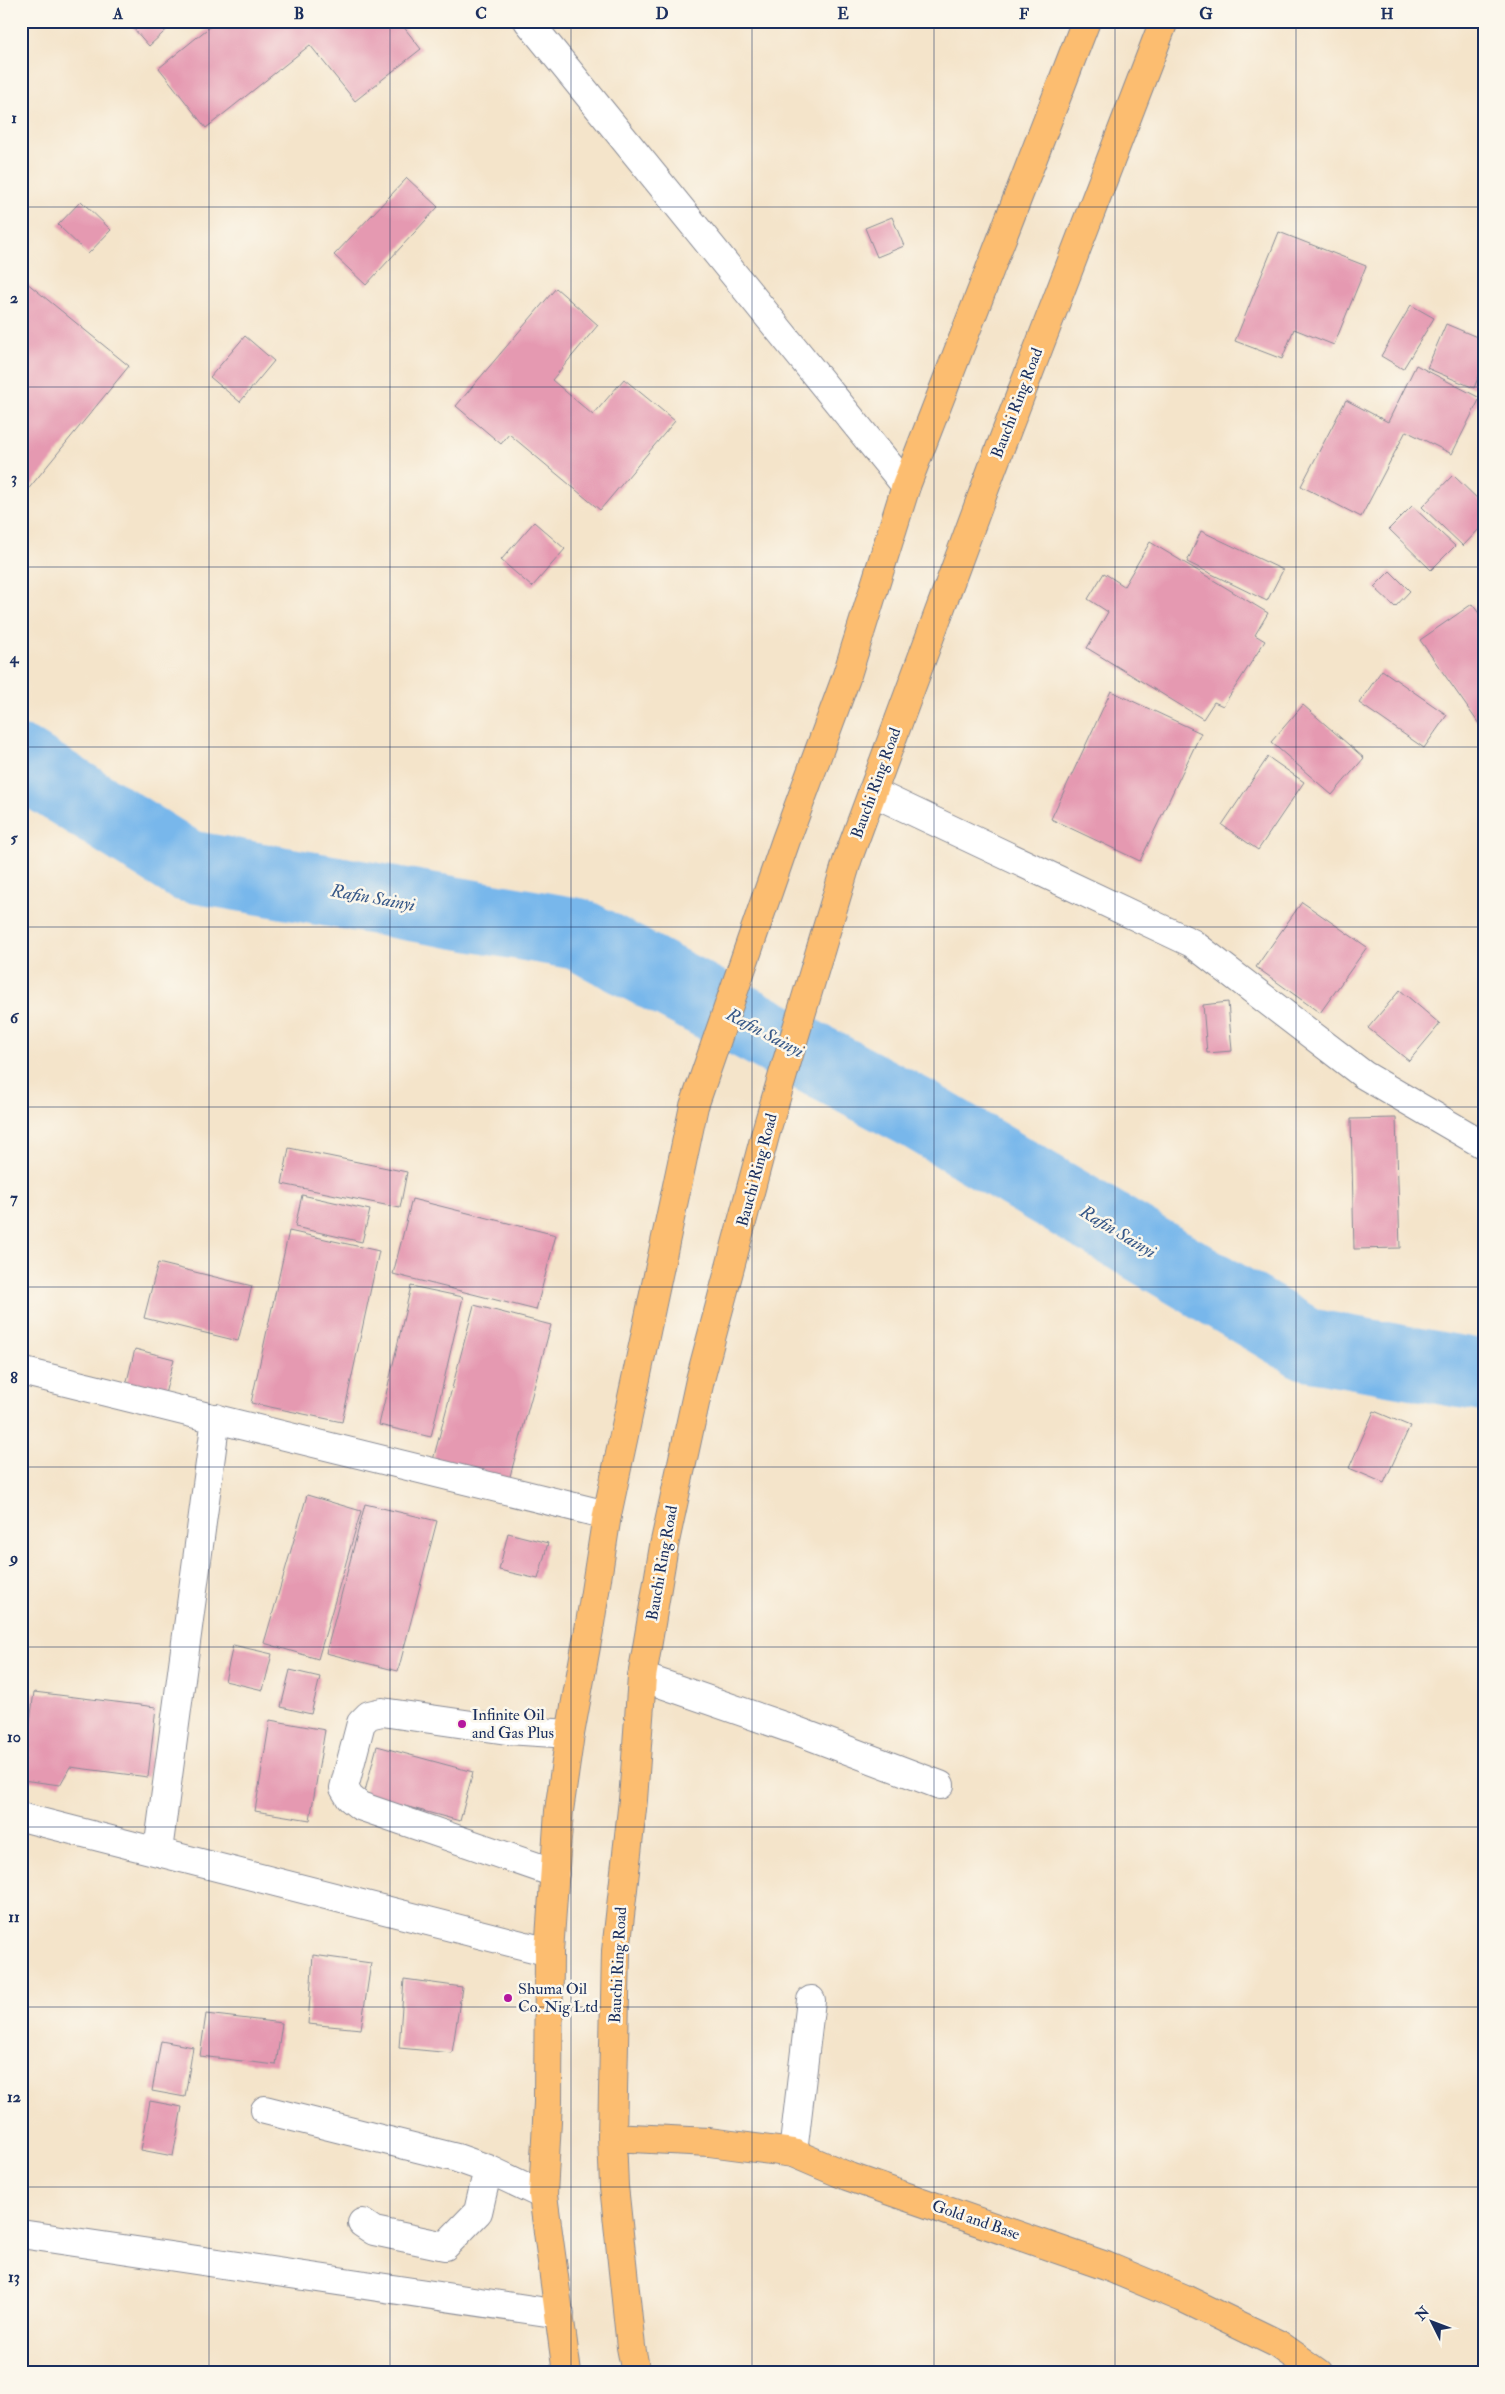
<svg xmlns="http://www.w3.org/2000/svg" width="1505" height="2394" font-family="'IM FELL Double Pica',serif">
  <rect width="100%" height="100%" fill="#fbf7ec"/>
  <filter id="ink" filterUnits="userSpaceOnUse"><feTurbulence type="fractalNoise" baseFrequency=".02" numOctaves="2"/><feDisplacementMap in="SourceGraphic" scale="10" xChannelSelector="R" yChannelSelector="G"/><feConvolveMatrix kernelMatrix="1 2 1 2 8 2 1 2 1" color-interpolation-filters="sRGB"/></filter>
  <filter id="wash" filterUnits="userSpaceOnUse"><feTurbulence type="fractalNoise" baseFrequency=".0096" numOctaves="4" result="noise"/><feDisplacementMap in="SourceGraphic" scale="20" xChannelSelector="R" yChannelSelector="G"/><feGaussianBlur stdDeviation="1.12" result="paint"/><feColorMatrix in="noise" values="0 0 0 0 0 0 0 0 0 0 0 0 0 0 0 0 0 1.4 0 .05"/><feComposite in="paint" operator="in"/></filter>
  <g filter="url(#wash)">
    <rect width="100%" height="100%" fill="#f4e4ca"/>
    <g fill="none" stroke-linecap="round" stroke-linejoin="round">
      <path stroke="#78b7eb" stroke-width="72" d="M21,762L187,866L578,934L920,1115L1307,1344L1484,1376"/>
    </g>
    <g id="blocks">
      <path fill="#e599b1" d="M127,21H176L149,46Z
        M217,21H399L421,49L355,101L310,45L206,128L159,68Z
        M407,178L438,207L366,285L334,255Z
        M81,201L111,230L88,254L58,225Z
        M892,217L904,246L877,257L865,228Z
        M1279,232L1366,266L1334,345L1294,329L1282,359L1235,341Z
        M21,278L129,366L21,498Z
        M556,288L598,325L552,380L593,415L624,379L675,421L600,510L509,434L501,444L456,406Z
        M1411,305L1434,318L1403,369L1381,356Z
        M1446,324L1484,340V363L1474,388L1427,368Z
        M245,336L274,361L240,402L210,377Z
        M1416,365L1480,398L1452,454L1406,431L1361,517L1301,486L1346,400L1388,422Z
        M1453,475L1484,505V524L1463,546L1422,507Z
        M1412,506L1455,546L1431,570L1389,529Z
        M534,522L565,549L532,587L501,560Z
        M1201,531L1283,570L1267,601L1187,562Z
        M1150,542L1268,613L1255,635L1265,641L1223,706L1214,702L1203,719L1087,648L1108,612L1088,599L1104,573L1124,586Z
        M1390,571L1410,591L1395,607L1374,587Z
        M1472,604L1484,620V731L1420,640Z
        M1382,670L1447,715L1424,748L1359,703Z
        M1111,691L1201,733L1140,861L1051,819Z
        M1303,705L1364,758L1332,795L1271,742Z
        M1268,757L1304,782L1258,850L1222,825Z
        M1302,902L1367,947L1320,1013L1256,967Z
        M1400,990L1440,1024L1409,1061L1368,1028Z
        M1228,1002L1232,1051L1207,1053L1203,1005Z
        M1396,1118L1400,1248L1354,1249L1351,1119Z
        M289,1148L407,1172L400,1208L282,1184Z
        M302,1195L370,1210L362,1242L295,1227Z
        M412,1199L556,1235L536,1310L393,1274Z
        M289,1231L379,1251L342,1422L251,1403Z
        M158,1263L252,1286L238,1341L144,1318Z
        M411,1286L463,1297L431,1437L379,1425Z
        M474,1305L551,1325L509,1480L433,1460Z
        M135,1349L174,1359L165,1394L126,1385Z
        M1374,1411L1410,1426L1384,1483L1349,1468Z
        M307,1495L361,1511L318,1659L264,1643Z
        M365,1504L437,1521L398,1671L326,1653Z
        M508,1533L548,1543L538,1579L499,1570Z
        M233,1645L272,1654L263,1690L225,1681Z
        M290,1670L320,1677L311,1714L281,1707Z
        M34,1692L156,1707L148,1777L70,1767L60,1785L22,1780Z
        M270,1720L325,1730L310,1820L255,1811Z
        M377,1746L473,1772L460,1821L364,1795Z
        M313,1955L371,1963L361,2029L308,2024Z
        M404,1979L462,1987L452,2053L399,2048Z
        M206,2014L282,2023L276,2065L200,2056Z
        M161,2041L193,2047L185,2097L152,2091Z
        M150,2101L182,2107L173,2156L141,2150Z"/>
    </g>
  </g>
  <g filter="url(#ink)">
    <use href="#blocks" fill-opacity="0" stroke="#888a94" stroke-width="1"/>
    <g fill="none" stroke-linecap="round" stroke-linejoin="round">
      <defs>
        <path id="minor" d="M528,21L906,486
          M872,792L1192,943L1364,1075L1484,1145
          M21,1371L607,1515
          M642,1677L792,1729L940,1785
          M21,1817L549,1952
          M158,1851L216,1418
          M555,1873L360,1806L350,1798L344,1788L361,1723L369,1715L382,1712L507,1730L570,1734
          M265,2110L457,2158L488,2169L543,2195
          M793,2153L811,2000
          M362,2223L374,2231L445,2246L478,2212L488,2169
          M21,2234L560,2314"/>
        <path id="major" d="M612,2137L709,2142L793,2153L847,2176L1106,2266L1183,2298L1278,2344L1319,2373
          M567,2373L543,2195L548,2102L549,1952L559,1811L570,1734L589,1630L607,1515L694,1106L786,840L846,678L906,486L1086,21
          M636,2373L631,2347L614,2186L612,2137L616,1951L633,1800L642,1677L664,1546L700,1380L767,1128L848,858L992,469L1164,21"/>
      </defs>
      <use href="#minor" stroke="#888a94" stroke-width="30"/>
      <use href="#major" stroke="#888a94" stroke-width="30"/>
      <use href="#minor" stroke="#fff" stroke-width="28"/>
      <use href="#major" stroke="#fcbd6f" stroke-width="28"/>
    </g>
  </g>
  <path fill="none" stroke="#1b2f5e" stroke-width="1" stroke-opacity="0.55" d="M209,21V2373M390,21V2373M571,21V2373M752,21V2373M934,21V2373M1115,21V2373M1296,21V2373M21,207H1484M21,387H1484M21,567H1484M21,747H1484M21,927H1484M21,1107H1484M21,1287H1484M21,1467H1484M21,1647H1484M21,1827H1484M21,2007H1484M21,2187H1484"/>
  <g fill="#b5179e" stroke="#fbf7ec" stroke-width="2">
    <circle cx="462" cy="1724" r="5"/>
    <circle cx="508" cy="1998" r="5"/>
  </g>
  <g text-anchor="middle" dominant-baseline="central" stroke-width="5" stroke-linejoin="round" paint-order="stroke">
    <g font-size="16" fill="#1b2f5e" stroke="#fbf7ec">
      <text transform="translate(1017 403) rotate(-69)">Bauchi Ring Road</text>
      <text transform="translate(876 783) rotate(-70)">Bauchi Ring Road</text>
      <text transform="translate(757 1170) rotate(-75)">Bauchi Ring Road</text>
      <text transform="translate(662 1563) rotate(-80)">Bauchi Ring Road</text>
      <text transform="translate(618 1965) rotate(-87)">Bauchi Ring Road</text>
      <text transform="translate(976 2220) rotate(19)">Gold and Base</text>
    </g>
    <g font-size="16" fill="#1b2f5e" stroke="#fbf7ec" text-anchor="start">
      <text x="472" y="1715">Infinite Oil<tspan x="472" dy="18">and Gas Plus</tspan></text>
      <text x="518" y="1989">Shuma Oil<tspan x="518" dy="18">Co. Nig Ltd</tspan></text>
    </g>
    <g font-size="18" font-style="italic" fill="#375888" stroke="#fbf7ec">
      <text transform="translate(373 898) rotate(10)">Rafin Sainyi</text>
      <text transform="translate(765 1033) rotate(28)">Rafin Sainyi</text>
      <text transform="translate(1118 1232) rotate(31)">Rafin Sainyi</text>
    </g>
  </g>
  <rect width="1505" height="2394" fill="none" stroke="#fbf7ec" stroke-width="55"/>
  <g transform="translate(1432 2322) rotate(312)" stroke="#fbf7ec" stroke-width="4" paint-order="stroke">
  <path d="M0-4L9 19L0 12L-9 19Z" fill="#1b2f5e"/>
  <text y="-8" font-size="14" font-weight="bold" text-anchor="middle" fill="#1b2f5e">N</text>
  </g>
  <rect x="28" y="28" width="1450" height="2338" fill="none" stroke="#1b2f5e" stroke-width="2"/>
  <g font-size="16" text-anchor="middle" font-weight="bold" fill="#1b2f5e">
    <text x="118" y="19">A</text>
    <text x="299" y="19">B</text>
    <text x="481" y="19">C</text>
    <text x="662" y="19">D</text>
    <text x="843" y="19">E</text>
    <text x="1024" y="19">F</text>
    <text x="1206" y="19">G</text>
    <text x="1387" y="19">H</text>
    <text x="14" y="123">1</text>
    <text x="14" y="303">2</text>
    <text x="14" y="483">3</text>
    <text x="14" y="663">4</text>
    <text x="14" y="843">5</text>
    <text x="14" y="1023">6</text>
    <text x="14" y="1203">7</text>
    <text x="14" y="1383">8</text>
    <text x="14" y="1563">9</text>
    <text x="14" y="1742">10</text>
    <text x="14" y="1922">11</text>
    <text x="14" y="2102">12</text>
    <text x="14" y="2282">13</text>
  </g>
</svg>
